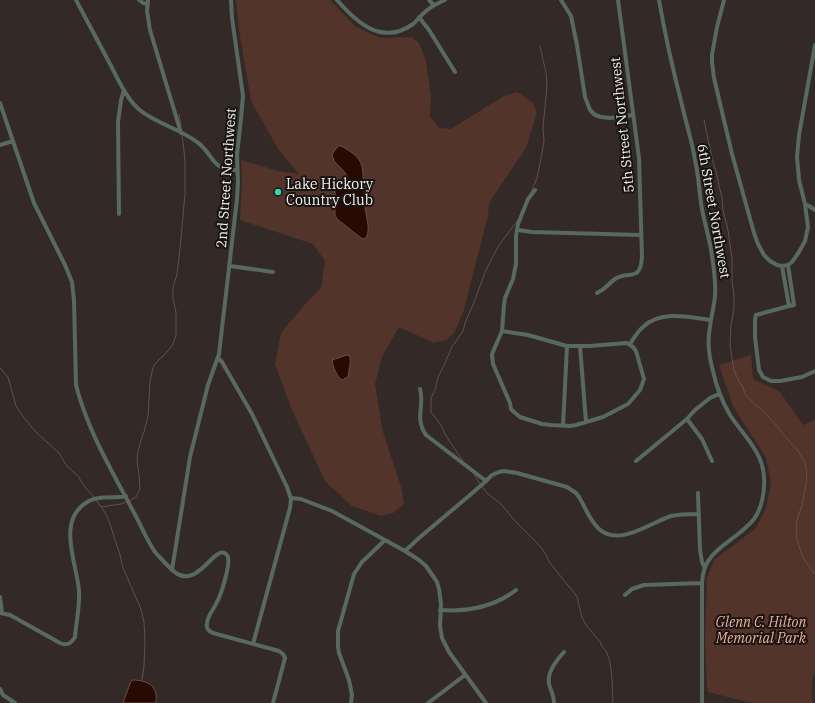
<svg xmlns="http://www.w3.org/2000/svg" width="815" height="703" font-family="'IBM Plex Serif',serif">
  <rect width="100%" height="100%" fill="#332a27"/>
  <path fill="#52342b" d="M236,0H330L355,26L380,38L411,37L419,43L426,61L431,98L430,117L439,128L451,129L504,96L517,92L532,102L537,112L526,148L489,203L488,216L463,313L454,333L446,340L434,343L399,327L382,357L375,384L383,432L402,490L404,504L393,513L381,516L352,506L325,481L291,408L275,364L281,333L307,302L321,288L325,261L313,244L240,220L242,182L241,160L278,171L299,174L278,149L251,101L239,30Z
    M751,355L753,379L780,392L803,425L815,420V671C811,682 811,692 813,703H752L708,692L707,686L705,639L707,578L714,560L756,528L766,508L771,483L766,458L733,406L719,365Z"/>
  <path fill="#280a03" stroke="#664f49" d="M338,146H341C350,151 359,156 362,166C364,180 364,194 365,207C366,217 371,229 366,238L364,239L361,238L341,222L337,219L335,215V190L347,185C351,175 341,169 335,162C334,161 333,157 332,156L333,153Z
    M347,355L350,356C351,363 349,370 348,377L342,380C337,377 333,367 332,360Z
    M133,680C140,680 151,682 154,689C157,693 156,699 156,703H123L131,681Z"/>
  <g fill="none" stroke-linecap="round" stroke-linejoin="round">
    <path stroke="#664f49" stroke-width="1" d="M179,114L181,127
      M704,120L712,158L717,175L719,186L722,197L723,210L728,230L732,259V281L734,295V309L731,325L730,345L732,358L734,370L739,382L742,385L746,396L765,413L776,425L782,433L798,451L805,462L807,476L805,490L802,505L797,520L796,528L797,540L803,558L815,574
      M531,192L537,178L542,153L544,141L543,128L547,86L546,73L540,46
      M0,368L8,377L16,406L24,418L36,432L59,453L66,465L78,476L84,486L94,497
      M463,461L446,436L441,425L431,412V398L436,388V385L438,377L444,365L452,347L463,331L466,320L473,305L486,270L499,245L518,220
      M474,474L480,484
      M481,486L488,494L500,503L516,522L540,546L545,553L550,563L558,573L567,584L573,591L577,597L582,617L586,625L601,643V645C603,647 605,650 607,653C613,667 612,688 613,703
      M96,500L104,511L108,518L120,555L123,568L141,609L144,622L145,641L144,666L142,680
      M129,501L136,497L140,489L139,475L137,461L138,451L141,440L144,432L148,416L150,381L153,368L155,364L169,350L173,344L176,335V312L173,298V287L177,274L180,249L185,194V160L182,134
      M101,507L121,504L126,502"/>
    <path stroke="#576961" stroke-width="4" d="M76,0C87,21 98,41 109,62C118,79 126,99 141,111C158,124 180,129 197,142C214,154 211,171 237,170
      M139,0L143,3L147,4
      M148,0L147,11L150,30L181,133
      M337,0C357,23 382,46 413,24C418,20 421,15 426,11C432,6 438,3 445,0
      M429,0L434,5
      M561,0L571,16L577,45L585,97L590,110L595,115L601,117L610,118L633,115
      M659,0C665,35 673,70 682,105C686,123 692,141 695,160C699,176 699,193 702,209C705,225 710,240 712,256C714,269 716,283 715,296C714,307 711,317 710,327C707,342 709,357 713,371C716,386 722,401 730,415C743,435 763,452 764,477C765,491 762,508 754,519C735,543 703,548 702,583V703
      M724,0L717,27L712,55V62L714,78L732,154L754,233L758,244L764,255L770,261L777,265L782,266L788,265L792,262L799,252L805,241L808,227L805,204L799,180L797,157L799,135L815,45
      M419,17L429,30L455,72
      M0,103L34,203L65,265L72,282L74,300L76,385C87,429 111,469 132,509C140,523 146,539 155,552C158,556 162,559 165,563C169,567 172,570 176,573C199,589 216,541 227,555C232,561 221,595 217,602C214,609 207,616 207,624C206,629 209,631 213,633L279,651L283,654L285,658L273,703
      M0,145L13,141
      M805,204L809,206L815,210
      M119,214L118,122L121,100L124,90
      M518,230L532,232L641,235
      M230,266L273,272
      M782,266L789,306L794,305L788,265
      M597,293C606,289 608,284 615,279C629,270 640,283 642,257L639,158L618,0
      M789,306L756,315L755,320V337L759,370L763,377L771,381H780L802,377L815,371
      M502,331L528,335L567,346H589L627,343L633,347L636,351L644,379L640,390L628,404L603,417L576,425L570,426L551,425L542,424L520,417L514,412L511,409L510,403L493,364L492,354L502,331L504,305L505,298L513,279L516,264V236L518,224L528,199L535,190
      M630,344C634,338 637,332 643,327C660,310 690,317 711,320
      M580,346L586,422
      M218,358L222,362L252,414L287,487L291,499L290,508L253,644
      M420,389C425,405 414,418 426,435L486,481
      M687,419L702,439L712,461
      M563,426L567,346
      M636,461L687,419L695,410L710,398L719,394
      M698,493L700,550L702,562L705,568
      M291,498L301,499L332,511L405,551L419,560L426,566L437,582L439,589L441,604L440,626L442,638L449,652L486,703
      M405,551L419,538L470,495L486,481L492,475L499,472L504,471L517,473L567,487L576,493L579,497C585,507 590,521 599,529C619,547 650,523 671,516C680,514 690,514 699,514
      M172,570L190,457L208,385L219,354L237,199L238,182L237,155L241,118L243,96L232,18L231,0
      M625,595L632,589L644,585L702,583
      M0,597L2,613
      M440,610C468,612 494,607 516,590
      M0,613L10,615L60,643C67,646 71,644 75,637C76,623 80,606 79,591C77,563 55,519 89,501C100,495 114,499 126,496
      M0,689L3,695L15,703
      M351,703L352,695L349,680L339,653L338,647V631L354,574L362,562L385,540
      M428,703L465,675
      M554,703C554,696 551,691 549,684C547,672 556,661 564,652"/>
  </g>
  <circle fill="#37d4a6" stroke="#181412" stroke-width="1.5" cx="278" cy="192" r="4"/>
  <g text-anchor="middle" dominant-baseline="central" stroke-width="4" stroke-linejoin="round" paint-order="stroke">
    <g font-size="14" fill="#f5efed" stroke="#181412">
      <text transform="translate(622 125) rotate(-96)">5th Street Northwest</text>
      <text transform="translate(226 178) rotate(-86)">2nd Street Northwest</text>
      <text transform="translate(714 211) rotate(80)">6th Street Northwest</text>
    </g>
    <g font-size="14" fill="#f5efed" stroke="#181412" text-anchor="start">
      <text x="286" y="184">Lake Hickory<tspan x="286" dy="16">Country Club</tspan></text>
    </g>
    <g font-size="14" font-style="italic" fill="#f1ae99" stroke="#181412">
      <text x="761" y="622">Glenn C. Hilton<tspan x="761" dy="16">Memorial Park</tspan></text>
    </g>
  </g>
</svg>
